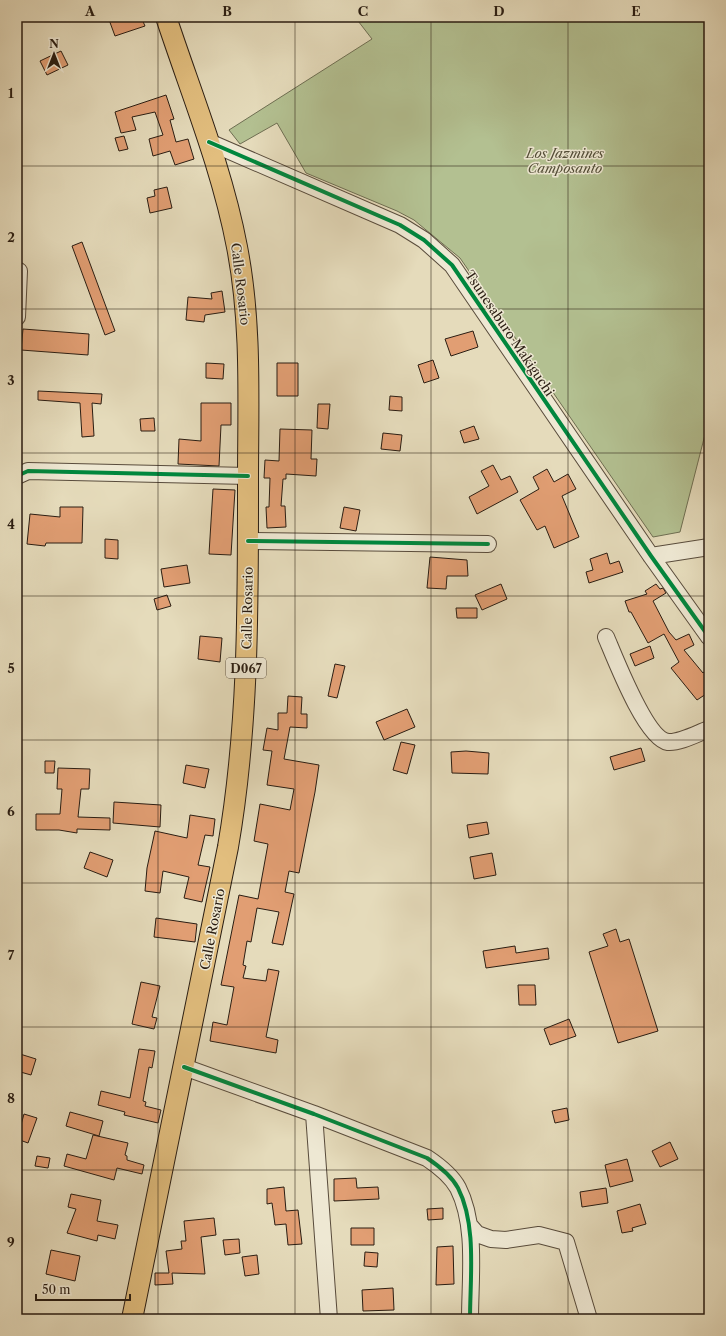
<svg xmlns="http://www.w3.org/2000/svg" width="726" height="1336" font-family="'Libre Caslon Text',serif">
  <rect width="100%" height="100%" fill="#e5dbbb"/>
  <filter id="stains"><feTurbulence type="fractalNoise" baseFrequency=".005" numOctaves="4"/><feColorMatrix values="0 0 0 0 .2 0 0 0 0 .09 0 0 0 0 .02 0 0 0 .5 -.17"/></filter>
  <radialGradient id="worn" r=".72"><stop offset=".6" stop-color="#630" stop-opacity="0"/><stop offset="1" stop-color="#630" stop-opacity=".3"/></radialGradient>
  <path fill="#b3c091" stroke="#6e6e52" d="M355,17H709V419L680,532L653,537L460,258L414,220L397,211L306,173L277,123L240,144L229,130L372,39Z"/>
  <path fill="#e19e73" stroke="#2a1d12" d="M108,17H141L145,26L115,36Z
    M61,51L68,65L47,75L40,61Z
    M166,95L174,119L170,120L176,142L188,139L194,159L175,165L170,151L153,156L149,139L163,135L155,112L132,117L136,130L121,133L115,112Z
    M124,136L128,149L119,151L115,138Z
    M167,187L172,208L150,213L147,198L155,196L154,190Z
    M82,242L115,331L105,335L72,246Z
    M222,291L225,312L205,315L204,322L186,320L188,297L212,299L211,293Z
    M23,329L89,334L88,355L21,350Z
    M473,331L478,347L451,356L445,339Z
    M433,360L439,378L424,383L418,365Z
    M206,363L224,364L223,379L206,378Z
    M277,363H298V396H277Z
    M38,391L102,394L101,404L92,403L94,436L82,437L80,403L38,400Z
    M390,396L402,397V411L389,410Z
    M201,403H231V425H221L219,466L178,464L179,439L201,441Z
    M318,404H330L328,429L317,428Z
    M154,418L155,431H141L140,419Z
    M474,426L479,439L464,443L460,431Z
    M280,429L312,430L311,459H317L316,476L286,474V479H283L281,506H285L286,527L267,528L266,507H269L270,478H264L265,460L279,461Z
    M383,433L402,435L400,451L381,449Z
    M493,465L501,480L510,476L518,492L477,514L469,497L489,486L481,471Z
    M547,469L554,482L568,474L576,489L562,496L579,537L554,548L545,526L537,530L520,500L539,489L533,477Z
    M213,489L235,490L231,555L209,554Z
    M60,507H83L82,543H46L45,546L27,544L30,514L60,517Z
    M344,507L360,510L356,531L340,528Z
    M105,539L118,540V559L105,558Z
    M607,553L610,564L619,561L623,572L589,583L586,572L593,570L590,559Z
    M430,557L467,560L468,576H447L446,589L427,588Z
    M187,565L190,583L164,587L161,569Z
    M501,584L507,599L482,610L475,595Z
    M656,584L660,589L663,588L666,593L653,601L669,632L676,640L689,634L694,645L684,650L703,673L704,672L709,678V692L697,700L671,668L679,662L664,634L648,643L631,612H629L625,601L647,594L645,591Z
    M167,595L171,606L157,610L154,599Z
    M456,608H477V618H457Z
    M200,636L222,638L220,662L198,659Z
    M650,646L654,658L635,666L630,654Z
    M335,664L345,666L337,698L328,696Z
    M288,696L302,697L301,714H307V728L290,727L284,759L319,765L315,792L299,873L289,871L285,892L294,894L283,945L272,943L279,912L257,908L251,942L247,941L243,965L246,966L243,978L266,981L268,969L279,971L266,1037L278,1040L276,1053L210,1041L213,1022L227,1025L234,987L221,985L239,895L258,899L268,844L254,841L260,804L290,810L294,789L267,785L272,751L263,750L267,728L278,730V713H287Z
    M407,709L415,727L384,740L376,722Z
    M401,742L415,745L407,774L393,770Z
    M641,748L645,761L614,770L610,757Z
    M466,751L489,753L488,774L452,773L451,752Z
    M45,761H55L54,773H45Z
    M186,765L209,769L205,788L183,783Z
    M58,768L90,769L89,789H81L78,817L110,818V830L77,829V833L59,830H36V814H60L62,789H57Z
    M114,802L161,805L160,827L113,823Z
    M190,815L215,819L213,836L205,835L198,865L210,867L202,902L184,898L189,877L163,871L160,893L145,891L147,868L155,831L187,838Z
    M487,822L489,834L469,838L467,825Z
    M90,852L113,860L107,877L84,868Z
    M492,853L496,875L474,879L470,857Z
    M156,918L197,924L195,942L154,937Z
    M616,929L620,942L629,939L658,1031L618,1043L589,952L608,946L603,934Z
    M515,946L516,953L548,948L549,959L486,968L483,951Z
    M141,982L160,986L152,1017L157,1018L154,1029L132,1024Z
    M518,985H535L536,1005H519Z
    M569,1019L576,1036L550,1045L544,1029Z
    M139,1049L155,1051L152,1068L149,1067L143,1101L146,1102L145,1106L161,1110L158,1123L124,1115L125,1112L98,1105L101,1091L130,1098Z
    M20,1054L36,1059L31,1075L17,1071Z
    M567,1108L569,1120L555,1123L552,1111Z
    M70,1112L103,1121L99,1136L66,1126Z
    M24,1114L37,1118L28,1143L17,1139Z
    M93,1135L128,1143L125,1155L127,1156V1160L144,1165L142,1174L117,1168L114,1180L64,1166L67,1154L86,1159Z
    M670,1142L678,1159L660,1167L652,1151Z
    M37,1156L50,1158L48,1168L35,1166Z
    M627,1159L633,1181L610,1187L605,1165Z
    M356,1178L357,1188L378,1187L379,1199L334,1201V1179Z
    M284,1187L286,1211L298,1210L302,1244L288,1245L286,1224L275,1225L272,1203L267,1204V1189Z
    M606,1188L608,1203L582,1207L580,1192Z
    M71,1194L101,1200L97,1221L118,1225L115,1239L98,1235L97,1241L67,1233L76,1209L68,1207Z
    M640,1204L646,1224L632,1228L633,1231L622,1233L617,1211Z
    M443,1208V1219L428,1220L427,1209Z
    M214,1218L216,1235L201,1237L205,1274L172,1273L173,1284L155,1285V1273H169L166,1251L182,1249L181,1241H186L184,1221Z
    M351,1228H374V1245H351Z
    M239,1239L240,1253L225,1255L223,1240Z
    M453,1246L454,1284L436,1285L437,1247Z
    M51,1250L80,1256L75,1281L46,1274Z
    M365,1252L378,1253L377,1267L364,1266Z
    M257,1255L259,1274L245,1276L242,1257Z
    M393,1288L394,1310L363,1311L362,1290Z"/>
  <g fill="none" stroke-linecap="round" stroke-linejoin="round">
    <defs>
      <path id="minor" d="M209,142L400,225L424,240L452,265L651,556L709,637
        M17,317L19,271
        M17,476L28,471L248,476
        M248,541L488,544
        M651,556L709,547
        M606,637C615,658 646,739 668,742C680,743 698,733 709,729
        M184,1067L314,1114L427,1158C439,1166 451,1175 458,1188C477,1225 470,1278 470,1319
        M314,1114L329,1319
        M470,1226L477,1234L491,1239L506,1240L539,1235L566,1242L589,1319"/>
      <path id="major" d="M132,1319L228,847C249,725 248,603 248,480C248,402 252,324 237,247C222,168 191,93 166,17"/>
    </defs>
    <use href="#minor" stroke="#594c3c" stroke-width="18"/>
    <use href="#major" stroke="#2a1d12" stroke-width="22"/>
    <use href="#minor" stroke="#eee8d3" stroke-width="16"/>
    <use href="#major" stroke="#e2be7e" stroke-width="20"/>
    <defs>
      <path id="cycleway" d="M209,142L400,225L424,240L452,265L651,556L709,637
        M17,476L28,471L248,476
        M248,541L488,544
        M184,1067L314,1114L427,1158C439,1166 451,1175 458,1188C477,1225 470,1278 470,1319"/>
    </defs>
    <use href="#cycleway" stroke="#eee8d3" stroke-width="6"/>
    <use href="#cycleway" stroke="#00873e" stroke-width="4"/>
  </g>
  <path fill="none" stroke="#2a1d12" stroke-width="1" stroke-opacity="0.55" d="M158,17V1319M295,17V1319M431,17V1319M568,17V1319M17,166H709M17,309H709M17,453H709M17,596H709M17,740H709M17,883H709M17,1027H709M17,1170H709"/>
  <g text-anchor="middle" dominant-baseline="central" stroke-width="3" stroke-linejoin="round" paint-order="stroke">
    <rect fill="#eee8d3" stroke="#655a4c" stroke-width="1" x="226" y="658" width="40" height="20" rx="3"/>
    <g font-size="12" font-weight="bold" fill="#2a1d12">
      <text x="246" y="668">D067</text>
    </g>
    <g font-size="13" font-style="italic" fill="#534e38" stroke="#eee8d3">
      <text x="565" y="153">Los Jazmines<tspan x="565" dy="15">Camposanto</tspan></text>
    </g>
    <g font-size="13" fill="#2a1d12" stroke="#eee8d3">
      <text transform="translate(241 284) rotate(83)">Calle Rosario</text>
      <text transform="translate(510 333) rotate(56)">Tsunesaburo Makiguchi</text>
      <text transform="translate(247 608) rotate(-89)">Calle Rosario</text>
      <text transform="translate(212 929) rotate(-79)">Calle Rosario</text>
    </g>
  </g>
  <rect width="726" height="1336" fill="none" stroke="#e5dbbb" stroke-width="44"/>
  <g transform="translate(54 54)" stroke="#eee8d3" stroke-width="3" paint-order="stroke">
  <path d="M0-3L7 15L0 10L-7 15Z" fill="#2a1d12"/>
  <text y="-6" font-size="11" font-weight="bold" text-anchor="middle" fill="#2a1d12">N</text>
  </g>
  <path d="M36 1294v6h94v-6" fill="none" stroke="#2a1d12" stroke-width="2"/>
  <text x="42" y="1294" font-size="12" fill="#2a1d12" stroke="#eee8d3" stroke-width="3" paint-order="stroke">50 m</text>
  <rect x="22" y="22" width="682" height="1292" fill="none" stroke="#2a1d12" stroke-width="1.5"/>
  <g font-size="13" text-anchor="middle" font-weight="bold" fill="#2a1d12">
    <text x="90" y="16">A</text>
    <text x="227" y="16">B</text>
    <text x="363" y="16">C</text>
    <text x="499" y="16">D</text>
    <text x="636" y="16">E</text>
    <text x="11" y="98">1</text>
    <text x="11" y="242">2</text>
    <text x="11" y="385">3</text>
    <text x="11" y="529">4</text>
    <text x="11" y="673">5</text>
    <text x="11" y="816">6</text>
    <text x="11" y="960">7</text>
    <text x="11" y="1103">8</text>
    <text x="11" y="1247">9</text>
  </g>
  <rect width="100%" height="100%" filter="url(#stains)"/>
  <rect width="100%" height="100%" fill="url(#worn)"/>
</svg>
